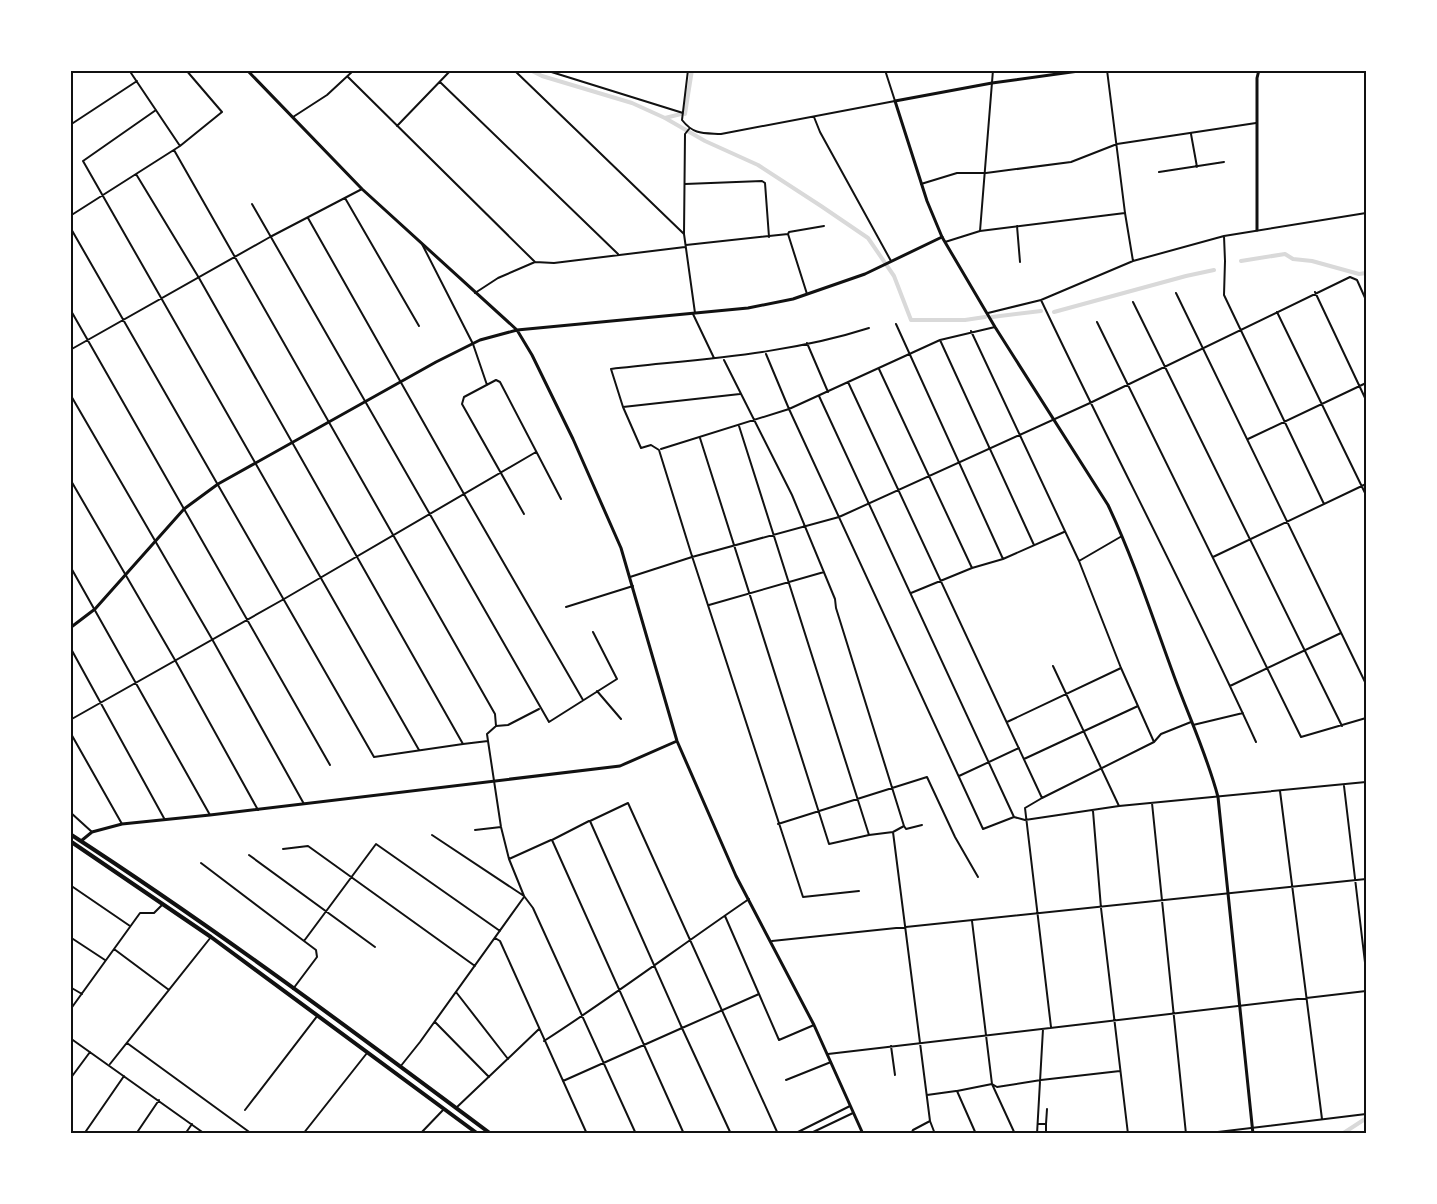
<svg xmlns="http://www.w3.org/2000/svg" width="1437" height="1204" font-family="'Exo 2',sans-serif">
  <rect width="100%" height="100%" fill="#fff"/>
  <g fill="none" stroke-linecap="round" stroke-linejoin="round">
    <path stroke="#d9d9d9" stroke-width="4" d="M530,70L542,76L632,103L665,118L705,141L758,165L821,206L868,238L894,276L911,320H965L985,317
      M685,114L692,70
      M665,118L681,114
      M1241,261L1285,254L1293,259L1312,261L1359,274L1366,273
      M1054,312L1186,276L1214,270
      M992,317L1041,311
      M1342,1134L1365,1119"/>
    <path stroke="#111" stroke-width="2" d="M129,70L180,146
      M514,70L684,234
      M545,70L683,113
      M688,70L682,120C694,135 703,133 721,134L895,101L885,70
      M1107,70L1125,213L1133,261
      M348,77L535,262
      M440,82L618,254
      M156,110L83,161L419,750
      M293,117L327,95L354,70
      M814,117L820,132L891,261
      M70,125L137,81
      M397,126L451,70
      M689,129L685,134L684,234L695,313
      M1191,134L1197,167
      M174,150L495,714L496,726
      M1159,172L1224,162
      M136,174L199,278L463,744L488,741L501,827L509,859
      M685,184L762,181L765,183L769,237
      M921,184L957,173H986L1071,162L1117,144L1256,123
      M345,198L419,326
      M252,204L549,722L617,679L593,632
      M70,216L180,146L222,112L186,70
      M308,218L464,494L583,700
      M1017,226L1020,262
      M70,227L374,757L463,744
      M980,231L993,70
      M1224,236L1225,261L1224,295L1324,504
      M945,242L980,231L1125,213
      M422,244L473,344L487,385
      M686,245L788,234
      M1315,292L1366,400
      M475,293L498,278L535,262L554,263L685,247
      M1176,293L1366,684
      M807,294L788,234L789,232L824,226
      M1041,300C1111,448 1188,593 1256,742
      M1133,302L1342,726
      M70,309L330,765
      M1277,312L1366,495
      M988,313L1041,300L1133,261L1224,236L1366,213
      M693,314L714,358
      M1097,322L1301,737L1366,718
      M896,324L1003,559
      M971,331L1079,561L1121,668L1154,742
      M940,340L1034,545
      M807,343L828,392
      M70,350L270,237L362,189
      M766,354L789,409L983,829L1014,817
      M724,360L792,495L835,599L836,608L904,826
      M879,369L972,568
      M848,382L1042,798
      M70,394L212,639L304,804
      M819,396L1014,817L1025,820L1119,806L1366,782
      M623,407L740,394
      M739,426L869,835
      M700,438L829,844L869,835L893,832L904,826
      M1248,439L1366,383
      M661,449L789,409L940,340L995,327
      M70,479L175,660L258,810
      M524,514L462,404L464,397L496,380L500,382L561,499
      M1213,557L1366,484
      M1079,561L1122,536
      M70,566L210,815
      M630,577L692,557L839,517L1090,403L1350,277L1357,280L1366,300
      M911,593L972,568L1003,559L1064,532
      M709,605L824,572
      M566,607L633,586
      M70,647L165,820
      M1053,666L1119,806
      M1230,686L1341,633
      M597,691L621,719
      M70,720L284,599L536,452
      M1007,722L1121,668
      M1193,725L1243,713
      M70,732L122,824
      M488,741L487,734L496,726L508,725L539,709
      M1024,759L1138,706
      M959,776L1019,748
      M1344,786L1366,971
      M1280,791L1322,1119
      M1152,803L1186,1134
      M1093,811L1101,908L1128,1134
      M70,812L92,832
      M589,821L552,840L684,1134
      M778,824L927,777L955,837L978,877
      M904,826L906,829L922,825
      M475,830L501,827
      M893,832L930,1121L935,1134
      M432,835L524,896L533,908L636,1134
      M283,849L308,846L475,966
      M249,855L375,947
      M201,863L304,941
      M70,885L130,926
      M859,891L803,897L691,553L659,450L651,445L641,448L623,407L611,369C698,359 785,355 869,328
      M524,896L509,859L551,840
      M725,916L759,994
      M972,921L992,1084L1015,1134
      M70,937L105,960
      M495,938L500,941L587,1134
      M772,941L1366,879
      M114,949L169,990
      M70,987L82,994
      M293,989L317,957L316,950L304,941L376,844L500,931
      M456,992L508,1059
      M70,1010L140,913H154L162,905
      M435,1022L489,1077
      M1051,1027L1025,808L1042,798L1154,742L1161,734L1191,722
      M70,1038L205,1134
      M544,1041C614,996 680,946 749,899
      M127,1043L252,1134
      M891,1046L895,1075
      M828,1054L1366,991
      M110,1064L211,937
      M400,1067L420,1042L524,897
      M70,1079L90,1052
      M786,1080L831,1062
      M563,1081L682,1028L590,821L628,803L778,1134
      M927,1095L956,1091
      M456,1108L539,1029
      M245,1110L318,1015
      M1038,1124H1046V1134
      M1046,1124L1047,1109
      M84,1134L124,1076
      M136,1134L159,1100
      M185,1134L192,1124
      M303,1134L367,1053
      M420,1134L444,1109
      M731,1134L682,1028L759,994L779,1040L814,1025
      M794,1134L850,1106
      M809,1134L853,1113
      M911,1134L913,1130L930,1121
      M976,1134L957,1091L992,1084L997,1087L1041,1080L1120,1071
      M1037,1134L1043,1029
      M1201,1134L1366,1114"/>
    <path stroke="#111" stroke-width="3" d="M247,70L362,189L517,330L532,355L573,439L621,548L677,741L736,876L814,1025L863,1134
      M1257,230V78L1259,70
      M70,628L95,609L184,509L218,484L436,362L480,340L517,330L748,308L793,299L865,274L942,237
      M81,841L92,832L122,824L210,815L620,766L677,741"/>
    <path stroke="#111" stroke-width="3" d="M1086,70L992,83L895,101L927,201L942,237L995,327L1108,505C1134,560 1153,619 1174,676C1189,717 1207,755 1218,797L1253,1134"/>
    <path stroke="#111" stroke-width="4" d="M70,834C215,928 353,1031 491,1134
      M70,841L211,937L478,1134"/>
  </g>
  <rect width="1437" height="1204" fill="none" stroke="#ffffff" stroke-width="144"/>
  <rect x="72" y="72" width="1293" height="1060" fill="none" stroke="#111" stroke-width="2"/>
</svg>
